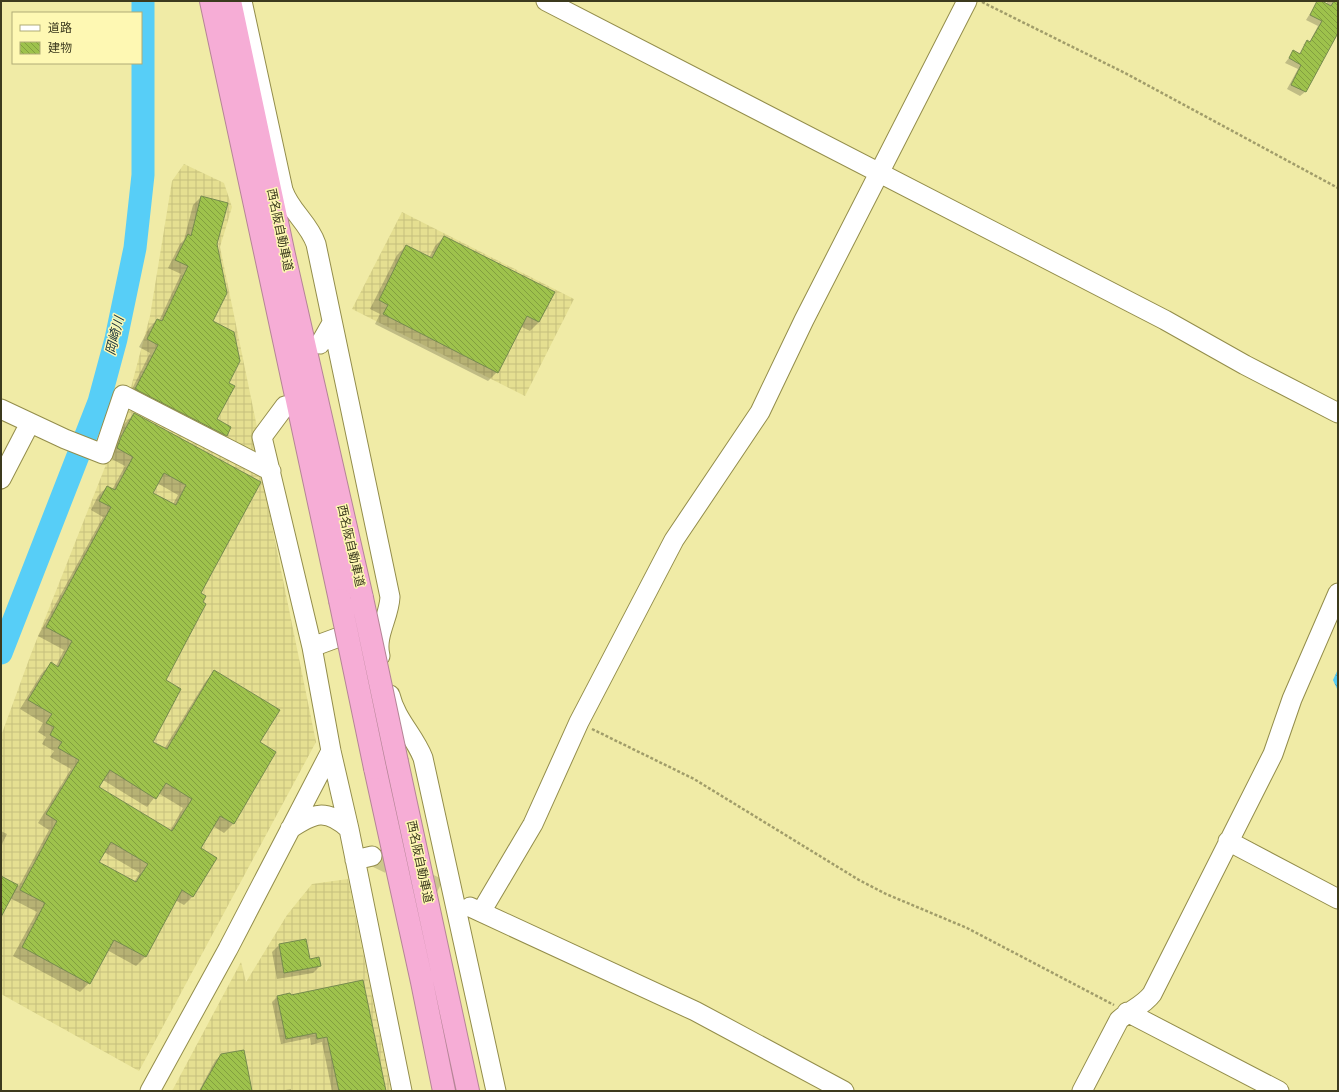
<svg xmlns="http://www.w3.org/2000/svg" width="1339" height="1092" font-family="Overpass,'Noto Sans JP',sans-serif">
  <defs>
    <pattern id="industrial-grid" width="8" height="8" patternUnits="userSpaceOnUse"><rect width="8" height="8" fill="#e5df91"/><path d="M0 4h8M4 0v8" fill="none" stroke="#c5c07d"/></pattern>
    <pattern id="water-waves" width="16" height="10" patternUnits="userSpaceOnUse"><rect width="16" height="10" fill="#57cef7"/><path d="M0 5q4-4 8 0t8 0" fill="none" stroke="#49a8c7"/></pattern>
    <pattern id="building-back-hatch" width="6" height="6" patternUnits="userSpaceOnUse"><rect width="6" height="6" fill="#9ec24c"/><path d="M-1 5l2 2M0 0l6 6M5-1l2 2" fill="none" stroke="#829f3f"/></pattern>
  </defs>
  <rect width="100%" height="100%" fill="#f0eba6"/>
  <path fill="url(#industrial-grid)" d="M184,164L224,183L232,207L220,247L258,432L257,452L316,742L139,1071L1,994V736L31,654L107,462L126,406L150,316L172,181Z
    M402,212L574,299L525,396L352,309Z
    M348,879L391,1091H172L241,962L246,982L287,915L312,884Z"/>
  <path fill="url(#water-waves)" d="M1338,669V691L1333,680Z"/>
  <path fill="#0003" fill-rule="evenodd" d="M1318,1L1326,4L1328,1H1338V31L1305,92L1300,96L1287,89L1298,69L1285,63L1294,51L1299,54L1303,45L1297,58H1299L1305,45H1303L1307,42L1309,43L1318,26L1306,20Z
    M201,197L216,244L211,322L228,383L216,420L226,435L218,443L128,397L150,353L139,347L149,328L157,320L159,321L181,274L168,268L180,244L184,240L193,205Z
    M444,237L554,292L539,322L530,331L520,326L497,372L488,381L375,324L380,314L370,309L397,255L406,246L429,258L435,246Z
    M134,414L260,482L200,594L165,681L152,742L164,749L206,681L214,672L259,743L275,752L233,824L224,833L213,826L199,849L193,896L184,905L175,900L145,957L136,966L107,950L89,983L80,992L13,956L37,912L10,898L1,915V877L19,886L49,830L38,823L71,769L50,757L54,751L42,744L46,737L38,732L43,723L20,709L42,673L51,664L56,666L64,650L38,636L103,517L91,510L98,496L107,487L112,490L125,466L108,457L125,423ZM157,483L178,495L173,504L152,493ZM103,780L147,807L158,793L183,808L170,831L98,788ZM104,852L140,873L134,882L98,863Z
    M1,831L7,834L1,846Z
    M279,945L309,960L320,966L313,973L277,979L272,952Z
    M289,994L386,1091H332L322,1042L311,1045L310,1038L281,1044L272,1002L278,996Z
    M221,1055L251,1091H199L215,1061Z
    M291,1089V1091H279Z"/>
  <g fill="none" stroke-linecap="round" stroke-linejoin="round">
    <path stroke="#57cef7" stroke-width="23" d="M1,653L99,402L116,339L135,248L143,175V1"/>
  </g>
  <path fill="url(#building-back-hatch)" stroke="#768b4e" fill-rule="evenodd" d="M1317,1H1322L1331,6L1334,1H1338V33L1306,92L1291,85L1301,65L1289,58L1293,50L1300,54L1307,40L1310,42L1322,21L1310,15Z
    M201,196L228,203L217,244L227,293L213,321L234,332L240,361L229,383L235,386L217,419L231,427L227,436L135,389L158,345L147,339L157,319L162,321L188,266L175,260L188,234L191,236Z
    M444,236L555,292L539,322L527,316L498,373L383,314L388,305L379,300L406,245L432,258Z
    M134,413L261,482L201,593L206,596L203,602L206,604L166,680L181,689L153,742L167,749L214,670L280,710L260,742L276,752L234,824L220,816L201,848L217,858L193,897L182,890L146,957L114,940L90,984L22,947L45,903L20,890L57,821L46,814L79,760L58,748L62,742L50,735L54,727L46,723L52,714L28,700L51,662L58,667L72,641L46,627L111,507L99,501L107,486L115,490L133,457L117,448L121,437ZM164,473L186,485L176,505L153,493ZM110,770L156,799L166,783L192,799L172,831L99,787ZM111,842L148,864L136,882L99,862Z
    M1,876L18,885L1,917Z
    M306,939L310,959L319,957L321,966L284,973L279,944Z
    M363,980L386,1091H339L327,1037L317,1039L316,1033L286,1039L277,996L290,993L291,995Z
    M244,1050L252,1091H200L221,1054Z"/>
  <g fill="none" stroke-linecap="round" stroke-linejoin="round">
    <path stroke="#ccc88b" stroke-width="19" stroke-dasharray="19 10" stroke-linecap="butt" d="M372,856L439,888"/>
    <defs>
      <path id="minor" d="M242,1L283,190C290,211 309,223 316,244L390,597C389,618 375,635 380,656
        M546,1L1165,320L1245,365L1338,413
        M320,344L332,323
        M285,406L262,437L312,647L331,751L349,829L402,1091
        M1,409L65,439L103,454L123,395L271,471
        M1,479L30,423
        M312,647L361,629
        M390,695C396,720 414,735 423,758L496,1091
        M290,829C314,813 326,808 349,829
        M1228,841L1338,899
        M355,860L372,856
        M470,907L695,1011L844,1091
        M481,912L533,824L579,722L674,540L760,412L804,320L967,1
        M1127,1012L1279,1091
        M150,1091L228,949L331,751
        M1082,1091L1119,1020C1130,1010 1143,1006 1152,994L1273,754L1292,699L1338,593"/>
      <path id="highway" d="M211,1L340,600
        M230,1L284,255L362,598
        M397,762L468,1091
        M375,768L422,982L444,1091"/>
    </defs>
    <use href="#minor" stroke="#938d4b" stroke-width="21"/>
    <use href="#highway" stroke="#b58596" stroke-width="24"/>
    <path stroke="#a19d6a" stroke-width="2.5" stroke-dasharray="3 2" stroke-linecap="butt" d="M982,2L1125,73L1338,188
      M592,729L694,779L859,880L886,894L967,928L1114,1005"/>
    <use href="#minor" stroke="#fff" stroke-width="19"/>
    <use href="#highway" stroke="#f6add6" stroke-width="22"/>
    <defs>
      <path id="highway-bridge" d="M362,598L397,762
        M340,600L375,768"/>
    </defs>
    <use href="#highway-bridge" stroke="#b58596" stroke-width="24" stroke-linecap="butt"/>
    <use href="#highway-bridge" stroke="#f6add6" stroke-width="22"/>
  </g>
  <g text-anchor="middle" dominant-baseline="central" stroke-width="3" stroke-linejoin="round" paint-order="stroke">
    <g font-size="12" fill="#3c3a1e" stroke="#fef8b3">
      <text transform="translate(279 230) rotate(78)">西名阪自動車道</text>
      <text transform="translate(350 546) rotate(77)">西名阪自動車道</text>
      <text transform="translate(419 862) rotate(78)">西名阪自動車道</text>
    </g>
    <g font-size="13" font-style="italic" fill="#17313a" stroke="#fef8b3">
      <text transform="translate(116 336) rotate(-76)">岡崎川</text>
    </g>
  </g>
  <rect width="1339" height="1092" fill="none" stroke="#3c3a1e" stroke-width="4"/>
  <rect x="12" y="12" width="130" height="52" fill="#fef8b3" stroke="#b0ac77"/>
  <rect x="20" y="25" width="20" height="6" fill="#ffffff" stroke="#b0ac77"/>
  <text x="48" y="32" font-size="12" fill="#3c3a1e">道路</text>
  <rect x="20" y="42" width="20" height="12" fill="url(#building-back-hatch)" stroke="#b0ac77"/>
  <text x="48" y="52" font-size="12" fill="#3c3a1e">建物</text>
</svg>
